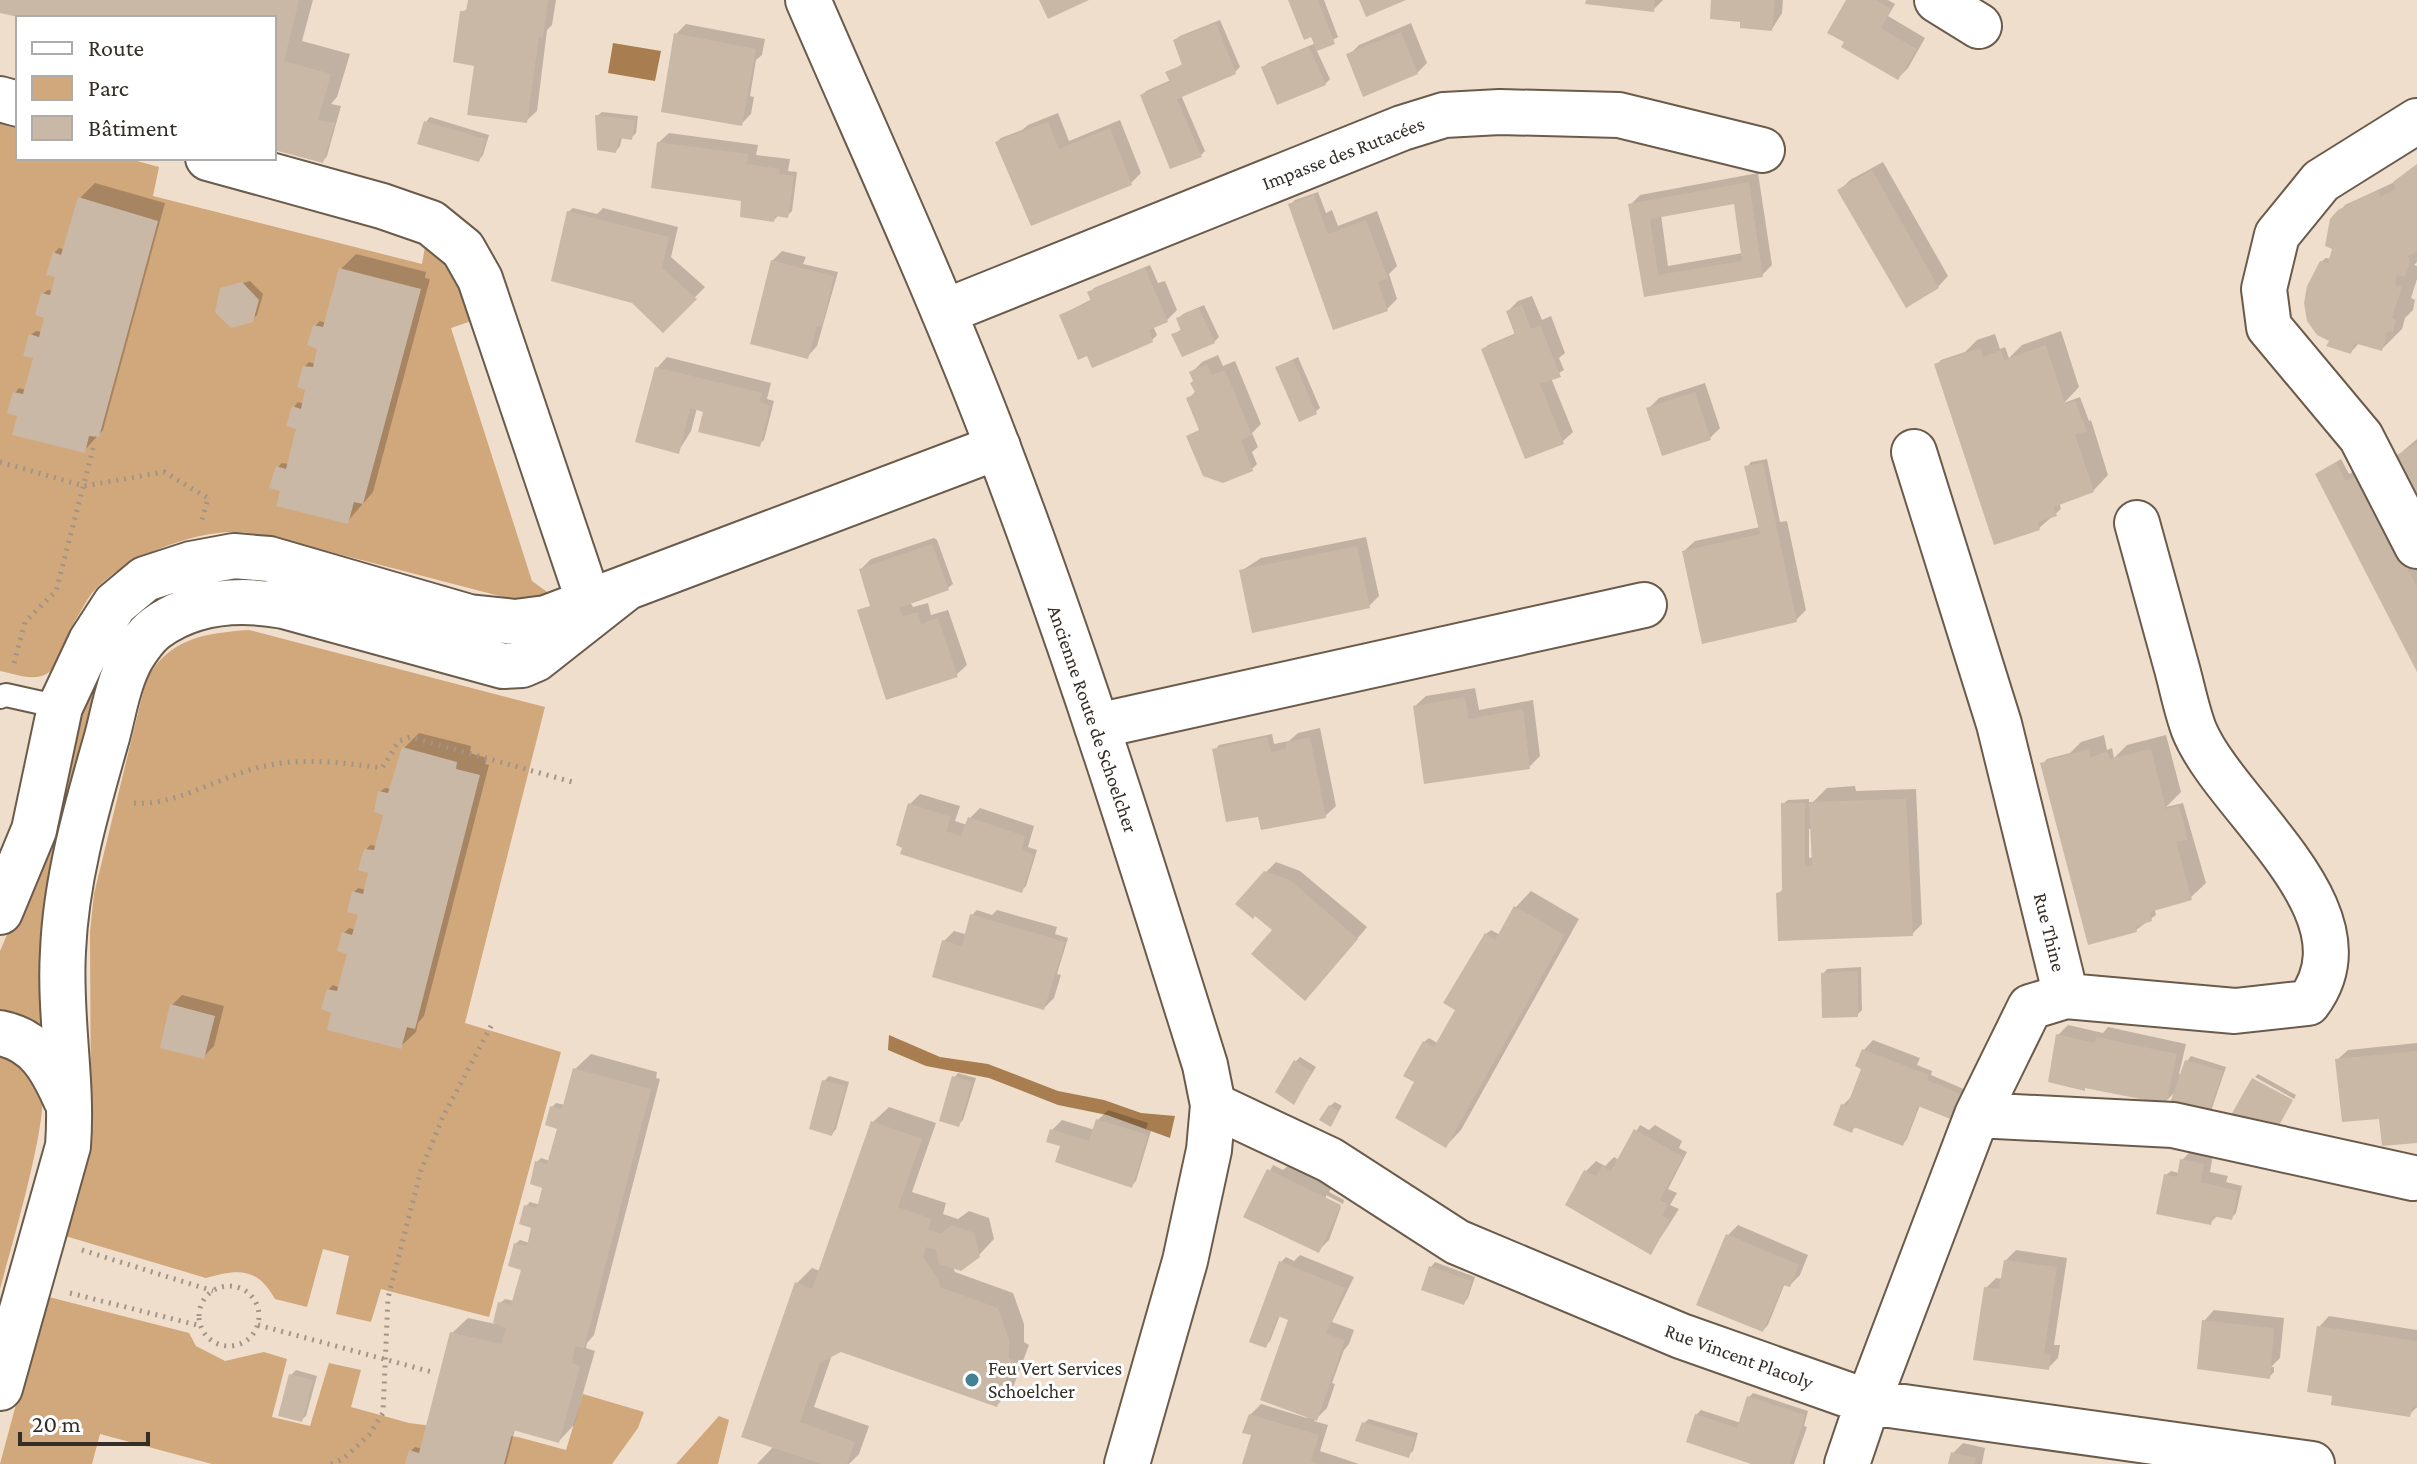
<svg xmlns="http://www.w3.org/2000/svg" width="2417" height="1464" font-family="'Crimson Pro',serif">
  <rect width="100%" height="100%" fill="#f0decc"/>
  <path fill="#d1a77c" d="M0,124L18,129V158H126L159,167L153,196L422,264L426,241L438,246L483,317L451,328L532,581L550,594L535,600L511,599L273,537C261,535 248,532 236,532C191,531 121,559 92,593C86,601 81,611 76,619C67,634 59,665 48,673C34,682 15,674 0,671Z
    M253,573L502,637L520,647L252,584L146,617L46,1044L0,1019V951L39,861L87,680L116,625L183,579Z
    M249,630L545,707L465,1023L561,1052L489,1317L381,1289L371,1322L336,1314L349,1256L323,1249L307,1307L275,1299C257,1267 238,1269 206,1278L62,1235L91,1119L90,932L94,894L146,680C169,638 205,633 249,630Z
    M0,1051C16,1060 34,1070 41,1088C51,1113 9,1256 0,1289Z
    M45,1296L189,1333L196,1346L225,1361L264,1352L287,1359L272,1417L310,1426L329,1363L361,1370L351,1407L409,1423L518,1437L566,1450L583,1394L644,1412L638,1428L612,1464H212L100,1434L92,1464H0Z
    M719,1416L729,1420L718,1464H676Z"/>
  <path fill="#a87d4f" d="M613,43L661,51L655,81L608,73Z
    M889,1035L940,1057L988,1064L1058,1091L1104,1100L1141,1113L1175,1116L1170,1138L1107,1115L1058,1105L989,1078L926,1066L888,1050Z"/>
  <path fill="#0003" fill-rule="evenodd" d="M0,0H313L302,41L350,54L337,97L331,104L341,106L327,156L323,161L274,148V18H32L0,11Z
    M470,0H556L552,25L547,30L537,111L526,121L476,64L462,12L469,8Z
    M1290,0H1324L1338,37L1316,49L1330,79L1325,84L1263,68L1268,63L1316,43Z
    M1588,0H1663L1653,10Z
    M1713,0H1783L1782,13L1772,29L1742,20Z
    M1849,0H1888L1895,4L1888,16L1925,38L1908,68L1898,78Z
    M1220,20L1240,67L1235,72L1181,95L1205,151L1201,155L1142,95L1146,91L1171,80L1168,73L1184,63L1175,40L1180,36Z
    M1411,23L1427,63L1417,73L1349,55L1359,45Z
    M686,24L765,39L762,55L756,60L750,96L754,97L751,114L741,124L676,34Z
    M602,112L638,116L636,133L631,138L622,137L620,146L616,151L597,116Z
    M1058,113L1069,141L1120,120L1141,173L1131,183L997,142L1001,138L1022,130L1028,125Z
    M430,117L489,135L483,155L479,160L426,122Z
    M669,133L758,145L756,155L790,159L788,171L797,172L792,211L787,216L779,215L774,220L745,195L658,143Z
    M1883,162L1948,276L1938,287L1840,190L1850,180Z
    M2417,165V262L2414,265L2417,266V279L2411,298L2415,300L2413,310L2405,318L2402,329L2382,349L2360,342L2351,352L2330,339L2321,262L2326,258L2331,259L2340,211L2345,205L2397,181Z
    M1758,173L1772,265L1762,275L1645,294L1630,205L1640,195ZM1735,201L1743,253L1668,266L1661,215Z
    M95,183L165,203L103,430L84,451L20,415L15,393L19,388L26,390L34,359L31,335L36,331L43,332L46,319L43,294L48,290L53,291L57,276L54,253L59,248L65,250L80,198Z
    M1318,192L1326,213L1332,210L1338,226L1377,211L1397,266L1389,274L1397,299L1387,309L1290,205L1295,200Z
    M573,208L597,214L603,208L678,227L671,257L705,287L663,330L568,212Z
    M782,251L806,257L803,264L838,272L817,346L807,357L772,261Z
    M356,254L426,272L425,278L430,279L373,492L347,522L282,490L278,467L282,463L289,464L298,430L294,407L298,402L304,404L307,391L304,367L309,362L315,364L319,350L315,326L320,321L326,323L341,269Z
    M1150,265L1158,283L1165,281L1177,310L1167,320L1153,326L1157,335L1152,340L1061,315L1092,299L1090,293L1094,288Z
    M250,281L263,294L257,315L252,320L223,289Z
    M1532,296L1542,320L1551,316L1565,353L1559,358L1564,370L1551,378L1573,432L1562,442L1484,349L1488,345L1516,333L1508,311L1518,301Z
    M1204,305L1219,337L1214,342L1174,334L1182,329L1178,319L1183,314Z
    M2061,331L2079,387L2064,403L2080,397L2089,421L2091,420L2108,475L2093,491L2059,503L2061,509L2039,528L1937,365L1941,360L1965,352L1977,340L1995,334L2000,349L2005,347L2009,358L2022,345Z
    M1218,355L1223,366L1235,361L1261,424L1252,433L1258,447L1252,452L1257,464L1252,469L1222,481L1189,437L1201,429L1188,399L1196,391L1192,372L1202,362Z
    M667,357L771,383L767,399L774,401L764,440L759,444L705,410L697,408L691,431L678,452L657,368Z
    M1298,357L1320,408L1315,412L1277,367Z
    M1705,383L1720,428L1710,438L1649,408L1659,398Z
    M2417,439V498L2396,457Z
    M1767,459L1780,522L1787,521L1806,610L1796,620L1684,551L1695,541L1760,527L1747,467L1751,462Z
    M2341,459L2349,474L2375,461L2417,543V667L2317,474Z
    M1366,537L1379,596L1369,606L1241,571L1261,558Z
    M934,538L937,540L953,584L948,588L910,602L913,607L928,603L931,615L948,610L967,665L956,675L860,611L862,608V611L884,604L861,569L871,559Z
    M1475,688L1479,710L1533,700L1540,756L1529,767L1415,706L1426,696Z
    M1320,728L1336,806L1325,816L1215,750L1219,745L1272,734L1274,744L1289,741L1298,733Z
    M419,733L471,746L470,753L487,758L485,764L489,765L424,1016L418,1023L416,1032L400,1047L334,1011L328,990L333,985L340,988L349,953L344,933L349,928L356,930L359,916L354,892L358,888L366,890L371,872L366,850L370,845L377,846L385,816L380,792L385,788L391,789L404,748Z
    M2104,735L2107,750L2112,748L2114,758L2127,745L2166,735L2181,792L2166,807L2183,803L2206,883L2190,898L2154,908L2156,915L2136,930L2043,764L2047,759L2070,753L2081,742Z
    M1855,786L1856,791L1916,789L1922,924L1912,934L1778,894L1784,888L1783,804L1788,800L1809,799V806L1827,788ZM1809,829H1812L1814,857L1809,858Z
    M920,794L960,806L955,821L967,825L970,818L980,808L1034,826L1028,847L1037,850L1026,886L1021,891L910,804Z
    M1276,862L1300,871L1367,927L1335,965L1275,929L1266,872Z
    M1531,891L1579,919L1461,1130L1446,1146L1422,1074L1424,1042L1429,1038L1439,1044L1458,1010L1486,934L1491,930L1500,935L1516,907Z
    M977,910L992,915L997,910L1057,927L1055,934L1068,938L1057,974L1061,975L1054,998L1044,1008L944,941L954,931L965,934L972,915Z
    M1861,967L1862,1010L1857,1015L1823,974L1827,969Z
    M182,995L224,1006L214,1046L203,1057L172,1005Z
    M2068,1025L2103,1033L2108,1027L2186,1044L2179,1074H2182L2187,1061L2191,1056L2226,1067L2211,1111L2206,1116L2176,1091L2165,1102L2058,1035Z
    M1873,1040L1920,1058L1917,1065L1932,1071L1931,1075L1966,1090L1957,1113L1920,1105L1907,1139L1903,1144L1857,1126L1852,1130L1843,1105L1854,1094L1864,1068L1863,1051Z
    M2417,1043V1141L2381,1117L2337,1060L2348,1050Z
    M591,1054L657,1072L656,1078L660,1079L594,1335L587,1343L586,1348L595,1351L574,1425L559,1441L515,1429L506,1464H407L411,1451L415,1447L422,1449L452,1333L468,1318L495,1324L500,1303L505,1299L514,1301L523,1272L515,1244L520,1240L530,1243L533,1229L526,1206L530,1202L541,1205L544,1189L537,1162L541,1158L550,1161L559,1130L552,1107L556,1103L565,1105L575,1069Z
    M1300,1057L1316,1067L1294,1102L1295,1062Z
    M958,1073L976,1078L963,1120L958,1125L954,1078Z
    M2258,1074L2296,1095L2294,1099L2255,1077Z
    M829,1076L849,1082L836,1129L832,1134L824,1081Z
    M1335,1102L1342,1106L1330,1124V1106Z
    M889,1107L936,1123L912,1192L946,1203L943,1214L958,1219L969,1211L989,1218L994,1239L979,1255L953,1267L955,1272L1013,1293L1024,1324V1342L1029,1345L1012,1390L997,1405L840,1350L832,1355L814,1407L869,1426L859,1454L849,1464H757L774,1446L796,1284L812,1268L820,1271L873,1122Z
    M1108,1110L1148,1123L1146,1129L1151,1131L1136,1181L1131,1186L1052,1130L1062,1120L1095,1130L1098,1120Z
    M1640,1125L1649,1130L1655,1125L1682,1141L1679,1148L1687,1152L1668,1189L1677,1193L1670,1205L1679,1209L1661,1237L1586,1171L1596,1161L1605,1166L1614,1157L1619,1160Z
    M2192,1150L2213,1154L2210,1172L2228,1176L2226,1182L2242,1186L2236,1213L2231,1218L2218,1215L2210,1223L2166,1175L2171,1171L2179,1173L2182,1160Z
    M1273,1165L1283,1170L1289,1165L1332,1186L1329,1192L1344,1200L1343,1204L1326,1195V1200L1341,1207L1329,1240L1319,1250L1246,1216Z
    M1738,1225L1808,1255L1800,1275L1790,1285L1785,1283L1768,1325L1763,1330L1728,1235Z
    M2016,1250L2067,1258L2054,1345H2060L2058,1358L2048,1368L1986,1288L1996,1278L2003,1279L2005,1261Z
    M1300,1255L1354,1277L1332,1322L1354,1330L1349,1344L1344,1350L1332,1383L1335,1384L1327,1408L1314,1421L1328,1425L1320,1451L1359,1464H1244L1254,1434L1250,1415L1261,1404L1307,1418L1308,1415L1290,1318L1280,1315L1270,1341L1266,1345L1281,1262L1286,1257L1294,1261Z
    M1435,1262L1475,1277L1468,1298L1464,1303L1431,1267Z
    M2214,1310L2284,1318L2280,1358L2271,1367H2274V1372L2269,1377L2204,1321Z
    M2329,1316L2417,1330V1407L2409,1415L2334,1395L2319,1327Z
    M296,1370L317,1376L306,1416L301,1420L291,1375Z
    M1753,1393L1808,1411L1804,1426L1807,1427L1794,1464H1758L1696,1415L1701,1410L1741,1423L1749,1397Z
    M1369,1419L1418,1433L1413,1451L1408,1455L1364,1423Z
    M1963,1443L1985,1448L1982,1464H1950L1953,1453Z"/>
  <path fill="#cab8a7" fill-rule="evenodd" d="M0,0H299L284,61L331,74L318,120L335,123L323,163L274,150V18H23L0,13Z
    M468,0H548L543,38L539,37L527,123L467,115L474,66L453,62L460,11H466Z
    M1039,0H1089L1048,19Z
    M1288,0H1318L1335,44L1317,51L1311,37L1304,40Z
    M1359,0H1406L1366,17Z
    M1586,0H1655L1654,12L1585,4Z
    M1711,0H1775L1772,31L1740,28V22L1710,19Z
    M1846,0H1876L1892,9L1881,28L1917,49L1898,80L1841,47L1844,42L1827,33Z
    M1216,23L1236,74L1177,99L1202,157L1170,169L1140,95L1170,82L1165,72L1182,65L1173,40Z
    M1401,32L1418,74L1363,97L1346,54Z
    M674,33L756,49L742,126L661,112Z
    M1309,47L1326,85L1277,105L1261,67Z
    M595,115L635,120L632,140L619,138L616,153L597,150Z
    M424,121L486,139L479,162L417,144Z
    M1048,122L1059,149L1110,128L1132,185L1031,226L995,142Z
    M657,142L749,154L747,164L780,169L779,174L794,176L788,218L775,216L774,222L740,217L741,201L651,188Z
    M2417,164V252L2408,256L2410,262L2405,277L2397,275L2395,285L2402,287L2392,318L2396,320L2393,332L2388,331L2382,351L2354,343L2351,354L2326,346L2329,341L2317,335L2307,321L2304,303L2307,286L2320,261L2328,263L2332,249L2325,246L2330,219L2338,210L2378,190L2381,197L2396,189L2393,182Z
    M1872,170L1939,288L1906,308L1837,190Z
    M1749,182L1763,277L1644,297L1628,204ZM1734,204L1742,261L1658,275L1650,219Z
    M1314,195L1328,234L1366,220L1388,278L1378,282L1388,311L1333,330L1288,204Z
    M78,197L158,221L99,437L89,436L85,453L12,435L17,416L7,413L13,392L23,394L33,358L23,356L29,334L39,337L44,318L35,315L41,293L50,295L55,277L46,275L53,252L61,255Z
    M567,211L669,237L662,268L697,299L663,333L632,303L551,281Z
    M771,260L834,276L822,326H817L808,359L750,344Z
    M339,268L421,289L363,504L354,502L348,524L276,506L280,491L269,488L276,466L286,469L296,429L286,426L292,406L301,409L305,390L297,387L303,366L313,367L317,349L307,345L313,325L323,327Z
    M1145,268L1168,322L1149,330L1153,342L1121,356L1092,368L1087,356L1078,360L1059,315L1091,301L1087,292Z
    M242,282L259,300L253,322L231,328L215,312L220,288Z
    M1522,305L1531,329L1540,325L1561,377L1540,384L1564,444L1525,459L1481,349L1515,335L1506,311Z
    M1199,308L1215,343L1182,357L1171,334L1181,331L1176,318Z
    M2046,345L2065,404L2075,401L2087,431L2075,435L2094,492L2054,507L2057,516L2038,522L2040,530L1994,545L1934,364L1980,348L1983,357L2001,350L2004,360Z
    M1293,360L1317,414L1299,422L1275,367Z
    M1207,364L1212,375L1225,370L1252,435L1241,440L1253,471L1223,483L1203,476L1186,436L1199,430L1186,398L1196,394L1190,383L1193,381L1189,372Z
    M655,367L762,393L760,402L770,406L760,447L698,432L703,412L690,408L679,454L635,442Z
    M1695,392L1711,440L1662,456L1646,408Z
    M2417,444V502L2393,457Z
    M2336,462L2346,481L2359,475L2417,587V672L2315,474Z
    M1763,463L1797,622L1702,644L1682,551L1760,534L1744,466Z
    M932,544L949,590L899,608L903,616L918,612L921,624L938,618L958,677L886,700L857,610L870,606L859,569Z
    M1357,546L1370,608L1252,633L1239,570Z
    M1465,697L1469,719L1523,709L1530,769L1424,784L1413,706Z
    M1267,737L1271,752L1286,749V742L1310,737L1326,818L1261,830L1258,817L1226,822L1212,749Z
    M402,747L457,762L456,769L480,775L415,1029L407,1027L401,1049L327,1030L331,1013L321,1009L327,989L337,991L347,954L337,951L342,932L352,935L358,915L347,912L352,891L363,894L368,873L358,870L364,849L374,850L383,815L374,812L378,791L388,793Z
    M2089,749L2090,758L2107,751L2110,759L2151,749L2166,809L2179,806L2188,840L2176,842L2192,900L2150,912L2152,921L2136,926L2137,932L2088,945L2040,763Z
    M1906,799L1913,936L1778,941L1776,893L1782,892L1781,803H1805V866H1812L1809,802Z
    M908,803L951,817L946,831L961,836L968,817L1025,836L1022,850L1034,855L1022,893L900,854L902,848L896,845Z
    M1264,871L1290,880L1358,939L1305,1001L1251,954L1272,930L1255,916L1253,919L1235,904Z
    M1514,906L1565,935L1446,1148L1395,1118L1414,1082L1403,1076L1423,1041L1434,1047L1455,1010L1443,1003L1485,933L1495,940Z
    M970,914L1065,942L1044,1010L932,977L942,940L962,946Z
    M1858,971V1017L1822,1018L1821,973Z
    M170,1004L215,1016L204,1059L160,1048Z
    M2056,1034L2095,1043L2096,1037L2177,1054L2166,1104L2085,1088V1091L2048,1082Z
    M1862,1049L1929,1075L1927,1080L1963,1095L1953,1120L1918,1106L1903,1146L1854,1127L1852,1133L1833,1125L1841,1104L1847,1106L1861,1069L1855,1066Z
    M2417,1051V1143L2382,1146L2379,1119L2342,1122L2335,1059Z
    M1294,1060L1312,1072L1294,1105L1275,1092Z
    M2185,1060L2223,1071L2207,1118L2169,1106Z
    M573,1068L651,1089L584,1348L575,1346L572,1363L580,1366L559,1443L513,1430L504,1464H405L409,1450L419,1453L450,1332L501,1344L506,1328L493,1323L498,1302L511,1305L521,1270L508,1266L514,1243L527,1246L531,1228L519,1224L524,1205L537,1208L542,1188L530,1184L535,1161L547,1164L557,1129L545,1125L550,1106L562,1109Z
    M952,1076L972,1082L959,1127L939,1121Z
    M2252,1078L2293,1100L2271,1140L2231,1115Z
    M822,1080L846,1086L832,1136L809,1129Z
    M1329,1105L1339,1111L1331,1127L1319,1120Z
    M1096,1119L1148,1135L1132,1188L1055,1162L1060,1146L1046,1142L1050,1129L1089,1141Z
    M871,1121L922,1139L898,1207L932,1219L928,1229L941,1234L952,1225L974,1233L980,1257L961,1271L939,1264L936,1250L926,1247L923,1257L938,1279L940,1287L998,1308L1009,1340V1358L1014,1360L997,1407L841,1352L820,1363L800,1422L855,1442L847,1464H821L741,1437L795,1282L812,1289Z
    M1634,1129L1683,1157L1660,1200L1668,1204L1662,1216L1670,1220L1651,1255L1565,1205L1584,1170L1596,1176L1602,1166L1611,1171Z
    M2180,1159L2204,1164L2201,1182L2238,1191L2232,1220L2213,1216L2211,1225L2156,1214L2164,1174L2177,1177Z
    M1267,1169L1341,1205L1319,1253L1243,1217Z
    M1726,1234L1799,1265L1790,1287L1783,1285L1763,1332L1696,1305Z
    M2004,1260L2057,1267L2044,1354L2051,1355L2049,1370L1973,1360L1984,1287L1999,1289Z
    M1279,1261L1345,1288L1326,1334L1345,1340L1317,1421L1260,1400L1288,1320L1278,1316L1266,1348L1249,1342Z
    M1429,1266L1472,1281L1464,1305L1421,1290Z
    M2202,1320L2274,1328L2270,1379L2197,1369Z
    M2317,1326L2417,1341V1406L2413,1405L2410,1417L2331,1405L2332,1396L2307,1392Z
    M289,1374L313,1380L302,1422L278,1416Z
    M1747,1396L1805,1415L1790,1464H1751L1686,1442L1695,1414L1737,1428Z
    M1249,1414L1319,1435L1311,1461L1317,1464H1242L1251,1435L1242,1433Z
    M1362,1422L1415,1438L1409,1458L1355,1441Z
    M1951,1452L1976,1458L1975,1464H1948Z"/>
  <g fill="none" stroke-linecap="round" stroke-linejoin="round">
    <defs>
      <path id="lane" d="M0,697L6,695L60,707"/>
      <path id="street" d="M1937,0L1979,26
        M0,99L18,104
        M2417,121L2321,181L2277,235L2264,289L2269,327L2361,437L2417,546
        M208,158L382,206L431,223L463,249L480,279L593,614
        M944,312L1402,128L1444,115L1500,112L1619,115L1762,150
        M1097,726L1644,605
        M0,912L34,830L60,707L91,641L115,604L145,579L191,564L234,556L269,559L469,617L515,622L546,618L998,447
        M2066,996L2235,1011L2308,1003C2377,912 2226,808 2194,730C2186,709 2182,686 2176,665C2163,618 2150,570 2137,523
        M0,1033C37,1040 52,1068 66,1100
        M1213,1105L1330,1160L1457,1242L1681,1336L1868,1402L2312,1464
        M1977,1115L2173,1125L2413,1178
        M0,1388L68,1146C73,1081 59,1016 63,951C66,878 87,807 107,737C113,715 117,688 127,667C132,655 146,635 156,628C193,601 240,598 284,606L503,666L522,665L536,659L625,589
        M1847,1464L1868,1402L1977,1115L2030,1007L2066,996L1999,724L1914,452"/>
      <path id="secondary" d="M808,0C872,148 940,295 997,445C1075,649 1140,857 1205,1065L1213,1105L1209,1150L1185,1261L1127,1464"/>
    </defs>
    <use href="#lane" stroke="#6a5b4b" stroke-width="26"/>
    <use href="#street" stroke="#6a5b4b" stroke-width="48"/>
    <use href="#secondary" stroke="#6a5b4b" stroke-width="48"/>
    <path stroke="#a29487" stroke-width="5" stroke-dasharray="2 6" stroke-linecap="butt" d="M0,462L84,486L164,472L208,498L202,520
      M14,663L25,622L56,591L94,445
      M134,803C175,807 224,774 265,766C305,757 343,763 382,768L399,741L410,737L576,783
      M82,1250L213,1291
      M199 1316a30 30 0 1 1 60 0a30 30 0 1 1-60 0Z
      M70,1293L201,1326
      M258,1325L432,1372
      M331,1464L343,1459L369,1435L383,1413L388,1298L421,1170L443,1117L491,1026"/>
    <use href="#lane" stroke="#fff" stroke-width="22"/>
    <use href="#street" stroke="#fff" stroke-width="44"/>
    <use href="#secondary" stroke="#fff" stroke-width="44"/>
  </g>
  <circle fill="#418394" stroke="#fff" stroke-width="3" cx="972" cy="1380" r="8"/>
  <g text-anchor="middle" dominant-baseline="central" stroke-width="6" stroke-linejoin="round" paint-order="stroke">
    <g font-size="20" fill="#352e27" stroke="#fff">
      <text transform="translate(1343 153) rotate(-21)">Impasse des Rutacées</text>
      <text transform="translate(1093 719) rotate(71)">Ancienne Route de Schoelcher</text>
      <text transform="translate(2050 932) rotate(76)">Rue Thine</text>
      <text transform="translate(1739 1356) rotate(20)">Rue Vincent Placoly</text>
    </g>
    <g font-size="20" fill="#352e27" stroke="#fff" text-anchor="start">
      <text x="988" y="1368">Feu Vert Services<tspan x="988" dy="23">Schoelcher</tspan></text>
    </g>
  </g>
  <rect x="16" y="16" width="260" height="144" fill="#ffffff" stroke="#aeaba9" stroke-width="2"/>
  <rect x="32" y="42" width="40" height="12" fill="#ffffff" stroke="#aeaba9" stroke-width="2"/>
  <text x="88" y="56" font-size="24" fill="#352e27">Route</text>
  <rect x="32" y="76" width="40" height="24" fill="#d1a77c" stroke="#aeaba9" stroke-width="2"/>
  <text x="88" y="96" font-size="24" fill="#352e27">Parc</text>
  <rect x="32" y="116" width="40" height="24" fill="#cab8a7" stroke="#aeaba9" stroke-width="2"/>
  <text x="88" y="136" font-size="24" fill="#352e27">Bâtiment</text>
  <path d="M20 1432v12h128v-12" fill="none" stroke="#352e27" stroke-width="4"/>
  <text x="32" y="1432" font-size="24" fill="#352e27" stroke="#ffffff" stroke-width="6" paint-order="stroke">20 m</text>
</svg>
